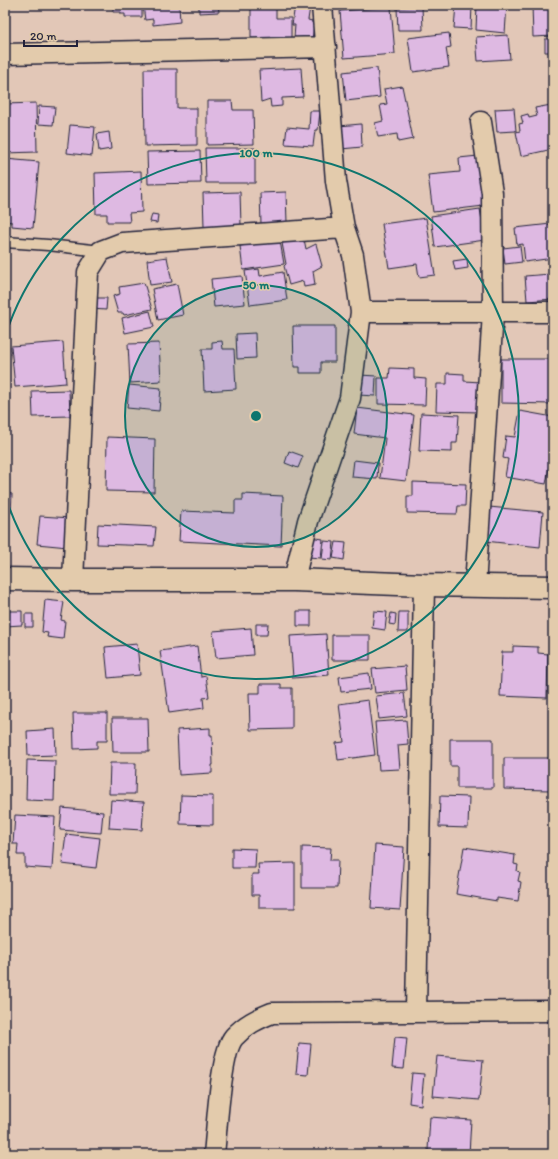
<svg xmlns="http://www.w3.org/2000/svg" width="558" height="1159" font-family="Itim,sans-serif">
  <rect width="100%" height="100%" fill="#e2c7b7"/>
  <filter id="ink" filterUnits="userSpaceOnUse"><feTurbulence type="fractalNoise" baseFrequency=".025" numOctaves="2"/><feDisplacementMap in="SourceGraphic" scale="8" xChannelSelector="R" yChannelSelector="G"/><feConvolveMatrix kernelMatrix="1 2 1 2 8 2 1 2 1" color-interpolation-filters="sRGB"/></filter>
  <g filter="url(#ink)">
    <path fill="#deb9e2" stroke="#22223b" d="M113,5H142V17H125V14H121V12H113Z
      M143,5H179L180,22L153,25V19L145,20Z
      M199,5H218L219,12L199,13Z
      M295,5L310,7L308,20L312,21V23L314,24L312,41L294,38L295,25H292Z
      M456,5H472L471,29L454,28Z
      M477,5H507L505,33L476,30Z
      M532,5H553V36L533,37Z
      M251,6H276V18H291V43H251Z
      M391,7L395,54L344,58L340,11Z
      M422,7L423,30H398L397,8Z
      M449,33L451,47L446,48L449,67L413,72L408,38Z
      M508,35L510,59L478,61L476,37Z
      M545,39H553V52H545Z
      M301,68L303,97L282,98V106L271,107L270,99L261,102L259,70Z
      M377,68L380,97L346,101L343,72Z
      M144,69H177V108H197V145L145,146Z
      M402,86L413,139L398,142L397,134L378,137L375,123L383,121L380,105L387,104L384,89Z
      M207,101H232L233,110H253L254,144L207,145Z
      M36,103L37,152L5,153V104Z
      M551,105L553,117V127L549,128L553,149L521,156L516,132L520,131L519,124L523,123L521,116L528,114L529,118L537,116L535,108Z
      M39,106L55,107L53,125L38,124Z
      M514,108L516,131L497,132L495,109Z
      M310,111H320L318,130H315L313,146L285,144L287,127L309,129Z
      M361,124L362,147L341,149L339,126Z
      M70,125L95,127L92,156L67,153Z
      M109,132L111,149L99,151L97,134Z
      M205,148H255V183H206Z
      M200,151L201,183L148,184L147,152Z
      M478,156L484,206L433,212L428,175L460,172L459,158Z
      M5,159L39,162L33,228L12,226V222L5,221Z
      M141,171L142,212L129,213L130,222H107V214H96L95,173Z
      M240,192L241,226L204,227L203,193Z
      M286,192L287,223L261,224L260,193Z
      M480,209L485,240L435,247L431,216Z
      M152,214L158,215L157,223L150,222Z
      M426,218L435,275L419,277L417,264L389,268L382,224Z
      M551,224L553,258L525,262L523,244L517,245L515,228Z
      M304,239L306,249L316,244L322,266L313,271L315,285L304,287L303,281L289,285L284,266L286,264L282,243Z
      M280,241L284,264L243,270L240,246Z
      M520,246L522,262L505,264L503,248Z
      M167,257L172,282L150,285L147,260Z
      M467,259L468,268L455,270L453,261Z
      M259,269L260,276L283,272L287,300L250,305L245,271Z
      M551,274L553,299L527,301L525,276Z
      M242,276L245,304L214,307L211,279Z
      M144,283L152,309L124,315L123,313H118L113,296L120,294L119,287Z
      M177,284L183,315L158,320L152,289Z
      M91,298H107L106,310L91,309Z
      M150,311L154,327L125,333L122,318Z
      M293,326H335V362H321V373H300V367H294Z
      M255,333L256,358L237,359L236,334Z
      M222,341L223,349H234L236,389L204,391L202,349H212V342Z
      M63,342L66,383L15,387L11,346Z
      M159,343L161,381L130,383L128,344Z
      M501,359H553V404L501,403Z
      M390,368L414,369V378L426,379L425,405L378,404V378H389Z
      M447,373L464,374V381L481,382L480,412L436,411L437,384H447Z
      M360,375L376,376L375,396L358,395Z
      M129,385L161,388L159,411L127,408Z
      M69,390L70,416L33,417L32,391Z
      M357,408L414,415L406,481L380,478L385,438L354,434Z
      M520,411L553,417V447L546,484L505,477L508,459L503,458L506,436L515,437Z
      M421,413L459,415L457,443H452V452L419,451Z
      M107,437L155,439L154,492L106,491Z
      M289,451L303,456L298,468L285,463Z
      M354,460L378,463L377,479L352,477Z
      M413,482L466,484L465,506H458L457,514L407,513V496H413Z
      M5,493L12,494L11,513L5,512Z
      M243,494L283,496L281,546L179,541L181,511L235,513V500H243Z
      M489,507L543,512L540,547L485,541Z
      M40,516L71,518L68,547L37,544Z
      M98,524L156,527L154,546L97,544Z
      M310,537L323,539L321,558L308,557Z
      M324,541L334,542L332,560L322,559Z
      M336,542L346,543L344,560L333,558Z
      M45,600L64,602L61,620L65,621L63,639L47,637L48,633L42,632Z
      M5,611H22V625L5,626Z
      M297,611H311V626H297Z
      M374,611L387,612L385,630L372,628Z
      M399,612H408V632H398Z
      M391,613L396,614L395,625L389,624Z
      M25,614H33V627H25Z
      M256,624H268L267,635H256Z
      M251,628L253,655L216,658L213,631Z
      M326,634L329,675L293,678L290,636Z
      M332,635H370V660H332Z
      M137,644L140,675L108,678L105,647Z
      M197,646L201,677L206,676L209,697L203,698L204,708L169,713L160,651Z
      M513,646L538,647V653L548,654L547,698L500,696L502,652H513Z
      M405,666L407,690L375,693L372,669Z
      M369,673L371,689L341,692L339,677Z
      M260,684H281V688H292V729L250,730L249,693H260Z
      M404,693L407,716L379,719L376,696Z
      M368,700L375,755L338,760L336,743L344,742L339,704Z
      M73,713H107V741H97V748L74,749Z
      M112,718H148L149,752H113Z
      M406,720L408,744L398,745L400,769L379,770L375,722Z
      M210,728V735H212L213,765H212V773L179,775L177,730Z
      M55,729L56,755L28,756L27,731Z
      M450,739H493V788H457V766H450Z
      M504,758H551L550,790L504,789Z
      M27,760L55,761L54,801L26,800Z
      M110,763H136L135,794H109Z
      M181,795L213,796V825L180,824Z
      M440,796L469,797L468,828L439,827Z
      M111,800L144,802L142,830L109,828Z
      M62,808L103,812L101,833L60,830Z
      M15,815L55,817L52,869L25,867V855H17L18,844H13Z
      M66,834L100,838L96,868L62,864Z
      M375,845L404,847L400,910L371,908Z
      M302,847L331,848L330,860H338L337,888H302Z
      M464,847L515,855L514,864L518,865L517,871L520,872L518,881L521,882L518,901L497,898V901L456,894Z
      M232,848L256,849L255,868H232Z
      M295,863V908H259V895H252V874H259L258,864Z
      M395,1037L407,1038L404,1069L392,1068Z
      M299,1043L311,1044L308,1075L296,1074Z
      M437,1056L483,1060L479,1100L433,1096Z
      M412,1073L424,1074L421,1105L409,1103Z
      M430,1117L471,1120L469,1154L428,1150Z"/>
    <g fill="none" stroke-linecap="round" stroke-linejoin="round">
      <defs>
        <path id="lane" d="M5,242L48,245L101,251"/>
        <path id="street" d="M5,54L326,47
          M361,312H553
          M73,580L88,272L101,251L122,243L344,228
          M294,580L308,521L350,398L361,312L353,255L344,228L336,181L322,5
          M475,586L493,313L492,193L481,122
          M416,1011L424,585
          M214,1154C217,1130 220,1053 234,1037C245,1025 257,1019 272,1013L553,1011"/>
        <path id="secondary" d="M5,579L73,580H294L424,585L553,587"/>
      </defs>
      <use href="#lane" stroke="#22223b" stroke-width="13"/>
      <use href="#street" stroke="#22223b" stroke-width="23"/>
      <use href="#secondary" stroke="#22223b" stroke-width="25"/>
      <use href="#lane" stroke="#e3cbac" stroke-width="10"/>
      <use href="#street" stroke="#e3cbac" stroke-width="20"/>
      <use href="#secondary" stroke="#e3cbac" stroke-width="22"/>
    </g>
  </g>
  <circle cx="256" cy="416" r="131" fill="#0f766e" fill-opacity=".12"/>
  <g fill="none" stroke="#0f766e" stroke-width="2">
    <circle cx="256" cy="416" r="131"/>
    <path d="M5 337A263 263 0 1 1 5 495"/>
  </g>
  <circle cx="256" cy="416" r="6" fill="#0f766e" stroke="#e3cbac" stroke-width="2"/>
  <g font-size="12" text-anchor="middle" font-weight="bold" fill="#0f766e" stroke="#e3cbac" stroke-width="3" stroke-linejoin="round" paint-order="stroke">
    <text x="256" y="157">100 m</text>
    <text x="256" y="289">50 m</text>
  </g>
  <rect width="558" height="1159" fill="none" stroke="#e3cbac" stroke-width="20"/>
  <rect x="10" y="10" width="538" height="1139" fill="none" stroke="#22223b" stroke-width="1.5" filter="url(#ink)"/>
  <path d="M24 40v6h53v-6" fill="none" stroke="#22223b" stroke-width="2"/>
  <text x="30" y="40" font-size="12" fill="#22223b" stroke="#e3cbac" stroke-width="3" paint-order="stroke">20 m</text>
</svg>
